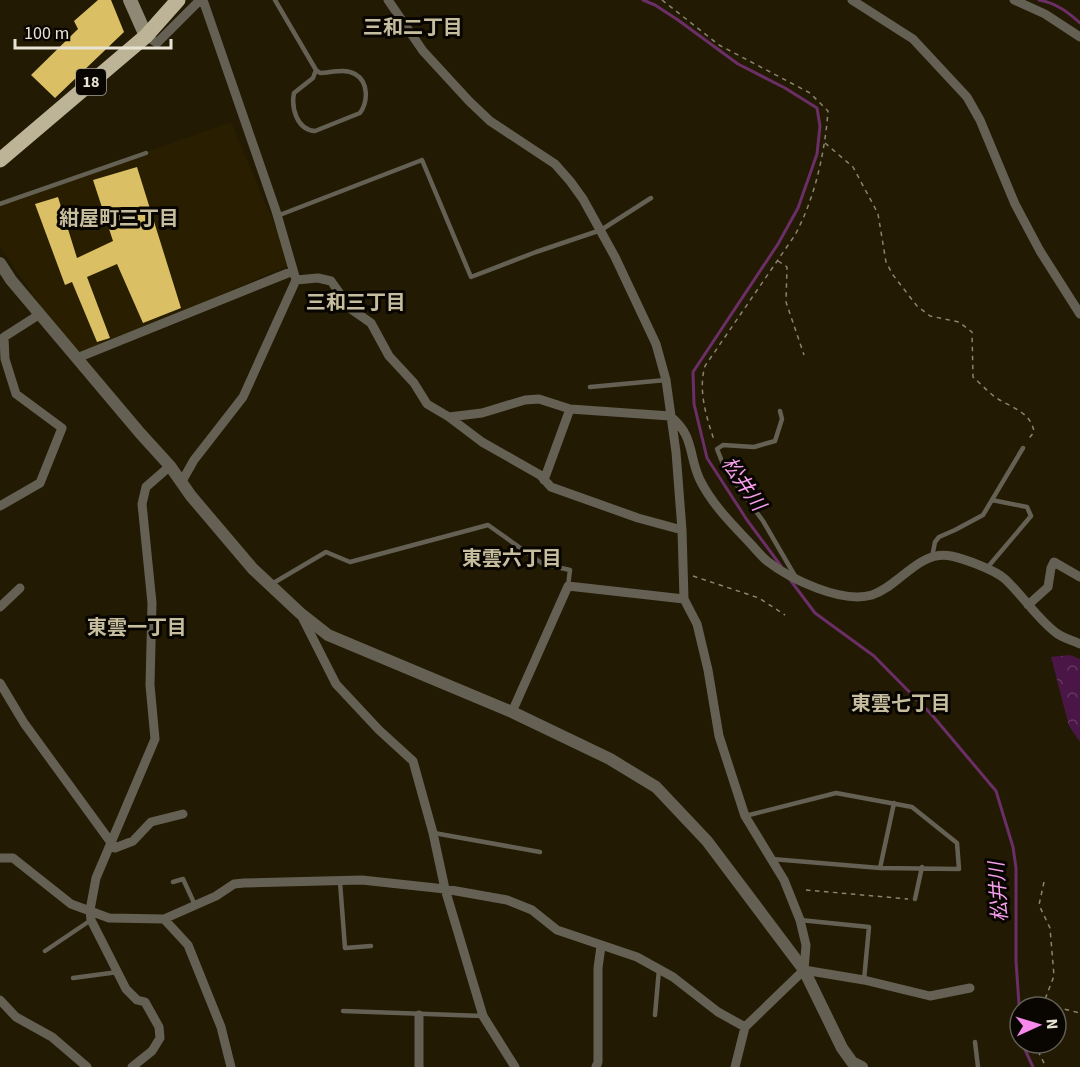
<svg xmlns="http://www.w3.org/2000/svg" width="1080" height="1067" font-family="'Source Sans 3','Noto Sans JP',sans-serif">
  <defs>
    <pattern id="forest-crowns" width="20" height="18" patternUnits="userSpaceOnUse" patternTransform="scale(1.5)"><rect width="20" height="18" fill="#491645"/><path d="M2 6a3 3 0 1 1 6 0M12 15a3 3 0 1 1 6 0" fill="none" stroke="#63385f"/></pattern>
  </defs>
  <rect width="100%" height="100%" fill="#221a02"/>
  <path fill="#291f00" d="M231,122L291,264L77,358L0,247V204Z"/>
  <path fill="url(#forest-crowns)" d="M1070,655L1080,659V742L1069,726L1051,657Z"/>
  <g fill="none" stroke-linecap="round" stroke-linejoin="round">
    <path stroke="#6b2e66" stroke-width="3" d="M643,0L655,5L678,20L738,64L785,88L817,108L820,126L817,154L798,208L778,244L693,372L694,404L707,458L747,520L781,566
      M1039,0C1056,3 1068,12 1080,23
      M791,581L815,613L874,656L932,715L996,791L1013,847L1016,868V961L1020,1019
      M1022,1043L1033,1067"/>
  </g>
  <path fill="#dabf64" d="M98,0H111L124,32L55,98L31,75L78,29L74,21Z
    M137,167L181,308L143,323L117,264L87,277L110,338L97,342L72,282L65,285L35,204L58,197L77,258L113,241L93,180Z"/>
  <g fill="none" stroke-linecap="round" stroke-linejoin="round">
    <path stroke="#8a8470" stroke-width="1.5" stroke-dasharray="4.5 4.5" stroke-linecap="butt" d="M662,0L719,45L810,93L828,111C825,152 815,198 795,235L705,366C698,390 706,416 714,440
      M825,143L853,167L875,208L878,214L886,262L893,275L917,306L930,316L959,322L972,332L973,377C980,383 987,391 995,397C1009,407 1031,411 1034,432L1027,441
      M778,261L787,267L786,302L804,355
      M693,576L759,598L785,615
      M806,890L908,899
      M1044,1004L1055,1007
      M1042,1007L1054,976L1050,928L1039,905L1044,882
      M1056,1007L1080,1013
      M1034,1043L1046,1067"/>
    <path stroke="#646054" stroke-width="4.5" d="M275,0L316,70L320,73C330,73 345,68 355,74C369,82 368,102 360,113L315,131C297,130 291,108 294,93L313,78L316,70
      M0,204L146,153
      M277,216L422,160L471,277L536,252L601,230L651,198
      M590,387L666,380
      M780,411L782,419L775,441L754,447L723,445L717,449L725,469L763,521L795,576
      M932,557L935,542L939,537L955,530L983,515L1023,448
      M987,568L1031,516L1027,507L992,500
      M270,585L326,552L350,562L488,525L543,564L570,570L568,586
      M745,816L836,793L912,807L957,843L959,869L880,868L772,859
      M434,833L540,852
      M880,868L894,803
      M173,882L183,879L195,905
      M340,882L345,948L371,946
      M915,899L922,867
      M800,920L869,927L864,980
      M45,951L91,920
      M73,978L118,972
      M343,1011L483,1016
      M655,1015L659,969
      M975,1042L978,1067"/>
    <path stroke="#646054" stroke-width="9" d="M852,0L913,39L967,97L980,120L1015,204L1040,251L1080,314
      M1014,0L1045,14L1080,37
      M146,36L157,43L200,0
      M296,280L318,278L331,281L351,309L371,323L389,356L414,383L427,404L449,417L482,442L540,475L551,487L638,518L682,530
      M77,358L293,271
      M449,417L482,413L525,400L539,399L570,409L670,416C695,436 688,455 700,480C712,504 730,522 748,541C754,547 760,555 767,561C790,579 842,604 872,595C900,586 918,550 951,556C965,559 995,570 1005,579C1023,596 1036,617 1055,632C1062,638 1072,640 1080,644
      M544,480L570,409
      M181,483L194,460L243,397L296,280L276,211L203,0
      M0,506L40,483L62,428L16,394L5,359L4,337L40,314
      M1028,605L1048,587L1051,568L1054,562L1080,577
      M0,607L20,588
      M301,615L336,684L379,730L413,761L433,833L445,889L483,1016L515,1067
      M0,683L24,723L115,848L133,841L151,822L183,814
      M512,712L568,586L684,599
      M0,858H13L71,904L109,918L164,919L216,896L234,884L244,883L362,880L445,889L507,900L532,910L557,930L637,957L673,977L718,1012L745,1027L804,970L806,945L800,920L784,880L745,816L719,736L708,670L697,624L684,599L682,530L676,452L666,380L656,344L615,257L583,199L570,181L555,164L490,121L469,101L423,51L388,0
      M164,919L188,945L221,1027L231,1067
      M804,970L864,980L930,996L970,988
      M0,1000L16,1017L52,1037L87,1067
      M419,1015V1067
      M132,1067L152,1051L160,1038L159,1027L145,1002L137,1000L126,989L91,920L90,910L96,878L155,739L150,685L152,603L142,504L146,487L170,466
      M596,1067L598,1062V968L601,946
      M735,1067L745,1027"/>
    <path stroke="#646054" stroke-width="12" d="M0,263L11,280L140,433L170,466L191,496L253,569L300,613L328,635L512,712L610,759L656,787L707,841L804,970L842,1048L852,1062L862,1067"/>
    <path stroke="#8e8874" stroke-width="14" d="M130,0L146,36"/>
    <path stroke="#bdb498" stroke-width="15" d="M0,160L146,36L178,0"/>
  </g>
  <g text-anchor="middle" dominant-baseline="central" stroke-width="6" stroke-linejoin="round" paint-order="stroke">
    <rect fill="#090601" stroke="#a5a195" stroke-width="1.5" x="76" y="69" width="30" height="26" rx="4.5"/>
    <g font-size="16" font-weight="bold" fill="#e8e3d4">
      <text x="91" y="82">18</text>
    </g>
    <g font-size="20" font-weight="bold" fill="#c7be9f" stroke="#090601">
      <text x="413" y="28">三和二丁目</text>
      <text x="119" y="219">紺屋町三丁目</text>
      <text x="356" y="303">三和三丁目</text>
      <text x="512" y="559">東雲六丁目</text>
      <text x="137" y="628">東雲一丁目</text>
      <text x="901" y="704">東雲七丁目</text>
    </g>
    <g font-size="20" font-style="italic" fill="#f79eee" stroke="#090601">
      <text transform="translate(743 484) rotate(55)">松井川</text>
      <text transform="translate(999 892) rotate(-94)">松井川</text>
    </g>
  </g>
  <g transform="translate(1038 1025) rotate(86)"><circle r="28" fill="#090601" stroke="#625e55" stroke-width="1.5"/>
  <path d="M0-4.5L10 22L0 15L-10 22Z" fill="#f788ec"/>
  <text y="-9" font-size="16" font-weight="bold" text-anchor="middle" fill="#e8e3d4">N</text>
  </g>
  <path d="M15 39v9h156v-9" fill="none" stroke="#e8e3d4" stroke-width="3"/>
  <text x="24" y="39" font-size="18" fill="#e8e3d4" stroke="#090601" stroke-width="4.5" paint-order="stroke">100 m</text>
</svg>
